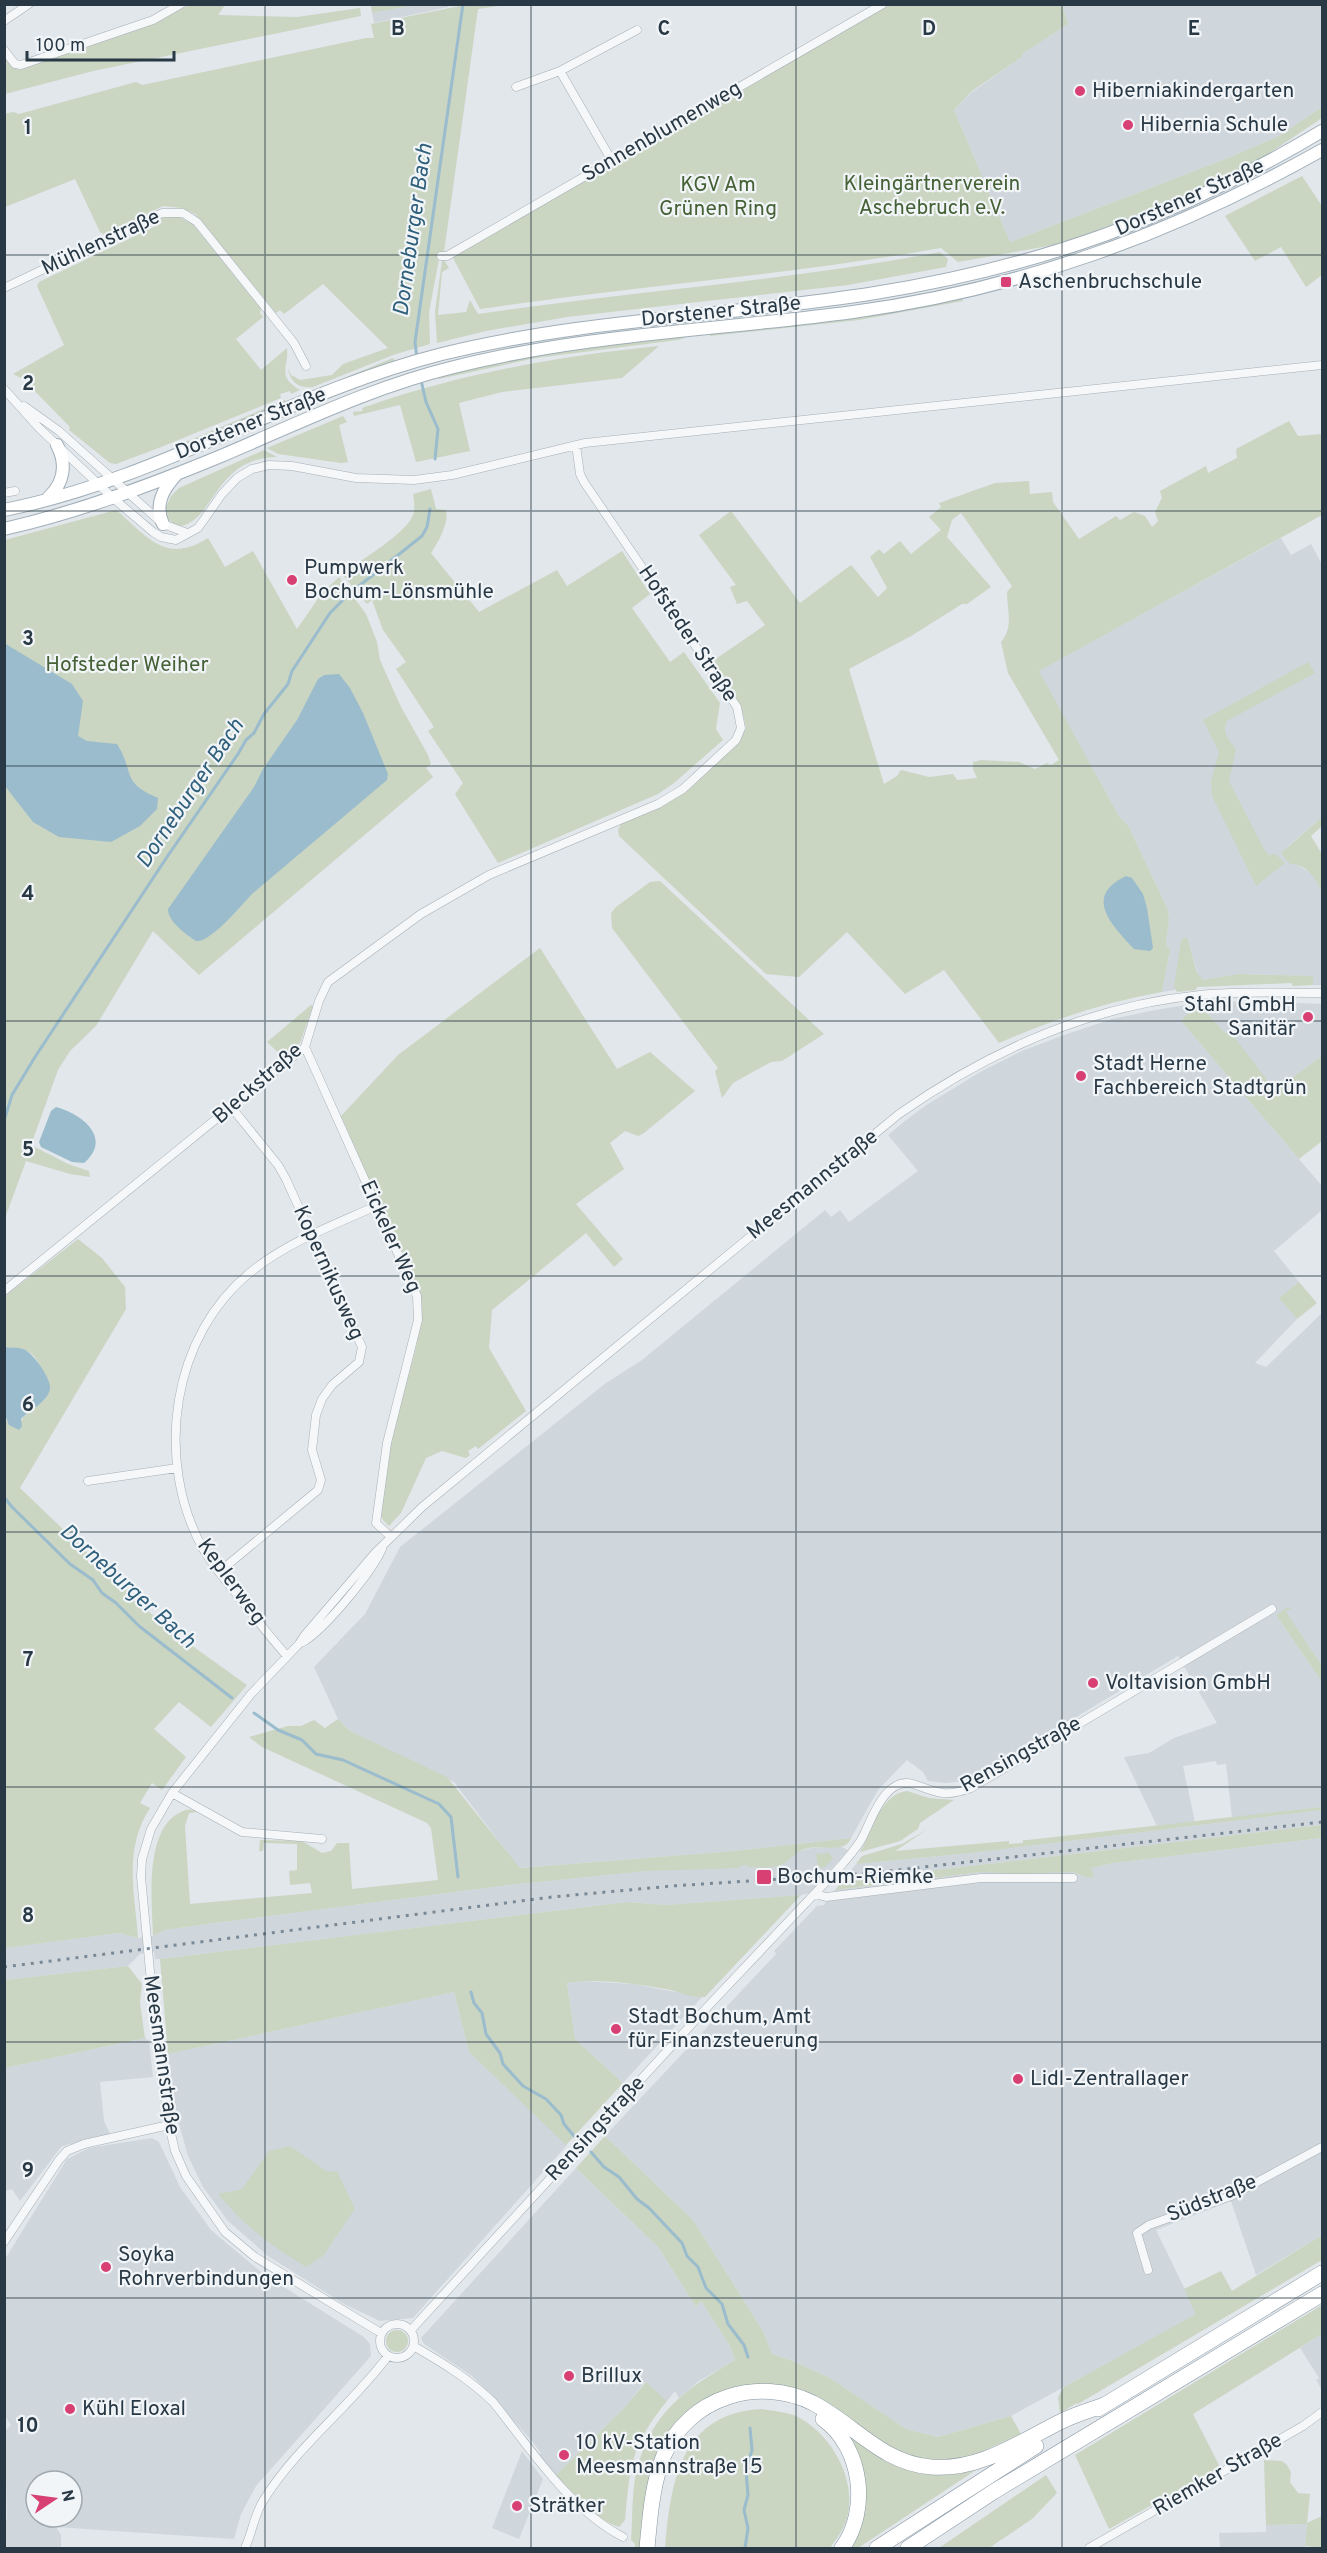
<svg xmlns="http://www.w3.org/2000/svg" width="1327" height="2553" font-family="Overpass,sans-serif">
  <rect width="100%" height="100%" fill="#e1e7eb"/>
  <path fill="#cfd7dd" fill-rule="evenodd" d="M416,5H448V7L374,23L372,13Z
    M1062,5H1322V107L1279,136L1228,158L1010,242L954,110L972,92L1022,57L1021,54L1068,24Z
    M1281,538L1291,555L1311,544L1322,564V817L1288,846L1296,864L1311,873L1322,891V985H1313V976L1239,974L1203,980L1198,975L1188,939L1185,937L1181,940L1175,990L1162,992L1170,950L1166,944L1169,919L1168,910L1128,825L1120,818L1038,671Z
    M1250,1001L1322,1004V1056L1275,1090L1231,1034L1225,1033L1199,1004L1181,1021L1322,1186V1210L1274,1251L1299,1282L1280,1298L1297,1319L1255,1363L1266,1367L1322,1313V1666L1285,1612L1290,1609L1276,1615L1322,1682V1807L1232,1818L1226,1764L1217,1765L1216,1761L1183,1766L1195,1822L1157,1826L1124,1757L1149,1753L1174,1738L1217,1723L1178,1656L966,1783L964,1781L946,1783L928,1781L923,1772L907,1760L878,1790L851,1838L734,1851L519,1868L454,1782L350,1731L338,1719L314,1667L365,1614L400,1547L606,1383L642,1360L825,1210L831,1217L840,1210L849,1222L918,1171L888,1135L906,1120L928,1104L982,1071L1022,1051L1064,1035L1112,1019L1155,1010L1198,1003Z
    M1322,1810V1825L910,1873L846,1877L856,1864L971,1853Z
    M1322,1838V2235L1256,2275L1231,2201L1156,2230L1197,2314L1011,2416L938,2437L906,2429L830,2378L793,2361L772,2354L763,2331L693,2220L605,2136L776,1954L774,1951L817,1906L824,1905L835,1890L982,1872H1073L1088,1878L1094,1877L1090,1868L1113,1863Z
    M842,1847L848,1850L810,1893L801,1895L666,1905L627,1902L160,1959H155L154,1952L140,1954L128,1966L5,1980L4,1948L119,1933L138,1938L153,1936L165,1930L215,1923L509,1885L647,1871L747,1865L811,1848Z
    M583,1981L633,1984L702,1997L623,2083L575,2039L567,1983Z
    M454,1992L469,2052L567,2145L413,2318L380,2321L344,2304L268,2256L228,2221L203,2187L188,2156L176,2113L168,2054Z
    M145,2038L149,2041L153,2077L100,2082L104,2121L111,2136L69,2144L61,2147L20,2201L12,2189L5,2191V2068Z
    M152,2138L159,2142L180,2187L211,2230L266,2276L364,2337L370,2344L371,2356L256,2486L241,2514L234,2539L56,2527L61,2535V2548H5V2520H7L5,2431L11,2425L5,2416V2259L67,2159L89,2148ZM36,2481H72V2517H36Z
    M576,2168L658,2247L696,2307L701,2301L730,2346L735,2360L699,2381L679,2398L675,2391L667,2401L645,2382L624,2408L556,2475L539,2455L541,2453L532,2441L491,2395L472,2376L424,2344L421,2338Z
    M1322,2334V2390L1316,2380L1319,2378L1300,2348Z
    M522,2451L543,2479L519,2539L492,2528Z
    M1307,2524L1305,2548H1220L1219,2533L1266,2532V2525Z"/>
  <path fill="#cad5c2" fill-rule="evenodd" d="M377,4H416V5L372,13L371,6Z
    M189,5H225L218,15L297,17L360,8L361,16L93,71L5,94L4,57L13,67L19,70L148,26Z
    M465,5H505L478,9L444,252L440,254L429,312L430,344L393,355L313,387C299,389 290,382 288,368L291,375L300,380L332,375L343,364L388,348L323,284L284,314L280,310L276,313L195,214L182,208L163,206L105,235L100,232L75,179L5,207L4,114L13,112L19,114L136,82L142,85L366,38H374L371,24Z
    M889,5H1062L1068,24L1022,54V57L972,91L954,110L1010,242L1228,158L1279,136L1322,107V118L1259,160L1190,194L1065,243L958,262L941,248C788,275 634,286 480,309L452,256Z
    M1302,176L1322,206V275L1306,287L1281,247L1255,261L1225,216Z
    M169,216L179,217L193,224L261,309L260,313L263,317L236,339L261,370L287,348C289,368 276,376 300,390L291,394L290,391L280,394L281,398L161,447L116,464L110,463L69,430L70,427L23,379L13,374L64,345L37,286L39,282L162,223L160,219Z
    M940,252L948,259L946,267L848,285L567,317L486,331L437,343L435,312L442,261L444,260L449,268L442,272L438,315L466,312L470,300L478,314C632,291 787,281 940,252Z
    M962,297L963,301L859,320L710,336V334Z
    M684,336L687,337L678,340L536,358L439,379V376C519,355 602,345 684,336Z
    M659,346L622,378L502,392L459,403L470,451L416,462L400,405L354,416L353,412L363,411L362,408C459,374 558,356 659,346Z
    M393,358L396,362L331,385L330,384Z
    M285,400L287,403L177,448L176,446Z
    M343,416L347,422L339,425L348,462L341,463L278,454L267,448Z
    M1289,421L1298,436L1322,434V515L1039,671L1120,818L1128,825L1168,910L1169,919L1166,944L1170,950L1162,992C1106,1002 1051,1020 999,1043L944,970L905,994L847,932L799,977L766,974L619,836L618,830L621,824L658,807L733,747L746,729C744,703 724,683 710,663L765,625L747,601L737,604L730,587L736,585L699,535L731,511L800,603L851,565L878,597L887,588L870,557L879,549L884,554L900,541L911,554L941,530L929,517L941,507L939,503L995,483L1029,481L1030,494L1052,492L1053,502L1079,539L1116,516L1120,520L1134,512L1145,516L1152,527L1158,521L1155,512L1162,498L1160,491L1206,466L1208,473L1237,458L1236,449ZM961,513L1012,586L1007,592C1007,610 1014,627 1001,642L1008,673L1059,760L1051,765L1047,763L1035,769L1019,762L981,760L973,762V769L977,778L957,780L953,774L929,777L901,770L897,776L884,784L849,669L911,636L962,604H967L991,587L947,537L952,520Z
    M264,450L277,457C215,458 215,519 181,526C169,524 165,516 164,505H167L171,496L179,488Z
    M431,489L436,509L446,510C449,522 440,540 431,553L479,612L557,570L567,586L622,551L650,594L632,608L670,662L684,652L720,703L716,729L723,740L674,783L658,794L498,863L455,794L463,783L428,731L434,727L396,669L406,662L383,630L372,600L367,604L342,574C359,561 404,535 412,517C416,510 414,501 413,494Z
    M116,510C148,537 165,565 208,538L225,567L253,551L297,629L322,593L339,577L366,614L377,642L380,660L401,707L428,755L431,764L426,768L433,777L199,975L153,931L96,1026L70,1051L58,1070L31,1145L68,1164L89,1171L90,1177L70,1174L26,1161L5,1218V540Z
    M1308,662L1315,673L1227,721C1221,733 1230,740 1236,750L1229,781L1264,849L1269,855L1276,854L1285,863L1256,886L1212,796L1211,781L1219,752L1203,720Z
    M1322,817V826L1311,836L1322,854V891C1314,878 1308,864 1290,864L1281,853Z
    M660,881L824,1034L782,1061L771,1062L733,1083L722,1098L715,1071L718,1068L612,928L611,913L616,907L650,882Z
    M1185,937L1188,939L1197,973L1203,980L1239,974L1313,976V985L1293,986L1291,983L1197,987L1196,990L1177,992L1174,987L1181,940Z
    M540,948L617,1069L650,1052L695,1091L644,1133L638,1136L625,1131L610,1143L624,1169L576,1204L623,1259L614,1267L586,1233L492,1310L489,1348L526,1411L478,1449L476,1446L468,1451L470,1455L466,1458L442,1451L426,1458L401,1513L389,1526L383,1520L380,1513C384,1488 387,1461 391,1436C399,1396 429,1331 419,1293L341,1116L398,1055Z
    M1198,1003L1225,1033H1231L1275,1090L1322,1056V1141L1299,1159L1181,1021Z
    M311,1005L313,1006L300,1043L284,1058L267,1042Z
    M78,1239L102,1258L125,1287L126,1309L20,1488L163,1625L247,1685L211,1727L179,1702L154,1729L186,1757L162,1790L152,1783L140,1803L150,1808C123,1849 135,1894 138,1938L119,1933L5,1948L4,1415L7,1421L18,1429L23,1417L45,1399L44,1372C39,1367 40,1364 36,1359C29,1348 16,1348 5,1347V1296Z
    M1299,1282L1317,1303L1297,1319L1279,1298Z
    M1287,1608H1291L1286,1612L1322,1666V1682L1276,1615Z
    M338,1719L350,1731L447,1777L520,1868L734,1851L851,1838C846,1853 822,1846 809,1848C795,1850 792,1860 781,1865C772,1869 757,1867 747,1867V1865L740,1866V1868L647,1871L509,1885L215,1923L165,1930L153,1936C152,1903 144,1831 179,1813C186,1809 190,1808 197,1812L189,1813L185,1826L190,1904L312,1893L310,1883L290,1885L289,1871L297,1870V1844L264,1843L263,1851H259L260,1840L302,1841L322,1853L331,1851L337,1843H349L352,1889L438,1880L431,1828L427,1823L262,1747L249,1737L288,1726H301L314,1720L325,1728Z
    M907,1791L929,1798L954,1800L920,1823L918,1829L900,1841L860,1852C872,1832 880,1794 907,1791Z
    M1322,1807V1810L971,1853L856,1864L862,1856L902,1844L928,1829L895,1851L1009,1841V1844L1023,1843V1840H1028Z
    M1322,1825V1838L1113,1863L1091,1868L1094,1877L1088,1878L1073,1872L1018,1874L982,1872L835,1890L846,1877L910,1873Z
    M829,1853L833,1858L825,1867L818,1868L816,1854Z
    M801,1895L705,1997C691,1999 679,1991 665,1989C634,1984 598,1978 567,1983L575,2039L623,2083L566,2145L469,2052L454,1992L168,2054L160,1959L627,1902L666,1905Z
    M128,1966L142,1984L140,2003L145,2038L5,2068V1980Z
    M605,2136L693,2220L763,2331L772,2354L793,2361L830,2378L906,2429L938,2437L1011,2416L1021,2434L970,2457L934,2462L895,2452L830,2407L743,2386L711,2396L690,2409L677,2422L641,2548H635V2544L631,2540C633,2517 631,2489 638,2466C653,2410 688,2388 735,2360L730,2346L701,2301L696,2307L658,2247L576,2168Z
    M290,2146L328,2172L337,2171L355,2209L323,2256L306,2267C271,2246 243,2225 218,2194L242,2189L269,2151Z
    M1322,2235V2260L1078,2404L1077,2403L1060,2413L1058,2397L1064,2387L1196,2314L1184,2289L1221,2271L1232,2291Z
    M1322,2305V2334L1193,2414L1220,2467L1109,2529L1075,2455Z
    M386 2341a11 11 0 1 1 22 0a11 11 0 1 1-22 0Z
    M646,2382L667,2401C631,2445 630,2466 625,2520L619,2527C594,2519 574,2493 556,2475L624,2408Z
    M762,2409C773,2411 788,2412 798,2417C834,2436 860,2485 845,2524C841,2533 835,2541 830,2548H665C671,2482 680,2413 762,2409Z
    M842,2431L872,2451L979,2468L858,2548H848L859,2525Z
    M1264,2460L1282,2461L1287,2465L1291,2472L1290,2482L1298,2493L1310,2494L1307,2523L1322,2516V2548L1305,2546L1307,2524L1266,2525Z
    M1046,2475L1057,2493L1032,2519L989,2548H939Z"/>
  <path fill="#9abccd" d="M4,643L72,684L83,701L78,736L87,741L117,744C135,772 120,782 158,798L157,809L140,826L111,842L59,837L33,822L5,786Z
    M339,674L350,688L363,713L388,774L387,780L253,893C242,904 211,943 196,941C186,934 168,922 168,909L254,787L263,769L297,720L318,679L324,675Z
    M1126,876L1132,878L1143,894L1147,908L1153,948L1150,951L1134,949C1113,926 1082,897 1126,876Z
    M56,1107C82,1114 113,1138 84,1163L72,1162L41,1147L39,1142L51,1111Z
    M5,1347C10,1348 18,1347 23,1349C33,1352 52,1380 50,1389C47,1403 29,1410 21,1419L22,1426L19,1430L9,1425L5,1415Z"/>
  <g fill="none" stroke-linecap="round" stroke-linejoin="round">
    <path stroke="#9abccd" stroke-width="3" d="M417,359L415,342L463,4
      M421,380L426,402L438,429L435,459
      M4,1121L12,1095L35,1057L167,857L238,754L246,740L254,733L264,714L288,684L292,671L330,613L350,593L422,536L427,527L430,509
      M4,1497L12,1507L70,1564L93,1580L102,1593L116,1603L139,1626L232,1698
      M254,1713L278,1730L302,1740L316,1754L343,1760L439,1804L451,1817L458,1877
      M471,1992L474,2003L482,2013L486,2034L500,2053L503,2064L523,2086L546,2099L561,2115L564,2124L574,2136
      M591,2152L604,2167L619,2177L637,2199L649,2208L682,2243L687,2256L698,2267L706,2288L722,2304L728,2324L744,2345L748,2357
      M745,2548L748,2528L744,2510L748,2495L746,2471L752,2450L750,2428"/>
    <defs>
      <path id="street" d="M4,21L29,4
        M4,50L15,64L21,65L153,20L181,4
        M516,87L560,71
        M612,161L560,71L637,30
        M441,256H447L883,4
        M4,288L162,213H183L197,222L294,343L306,366
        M4,389L39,428L113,498L153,532L161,537L176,540L198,528L222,494L237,478L252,469L269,465L292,466L356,478L414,480L452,475L585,443L1322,365
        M24,406L59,431L163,524L187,533
        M4,493L15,491
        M305,1047L417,1296L418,1320L387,1443L376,1523L391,1537
        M4,1291L305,1047L319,1001L328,982L421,914L489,875L658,804L683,789L736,740L741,728L737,707L584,482L580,474L576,445
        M88,1481L177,1468
        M219,1572L318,1490L321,1480L312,1450L316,1415L322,1399L332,1385L359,1362L362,1347L286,1179L278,1165L232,1108
        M303,1642C325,1629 372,1572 382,1549
        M287,1656C270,1637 254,1616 238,1596C226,1581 213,1566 203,1549C154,1460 171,1335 252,1271C288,1242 334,1225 376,1206
        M172,1793L242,1832L322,1839
        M815,1894L826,1897L981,1878H1073
        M4,2242L59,2160L67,2151L84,2144L169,2125
        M1148,2270L1137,2233L1149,2225L1231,2196L1322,2147
        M380 2341a17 17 0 1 1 34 0a17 17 0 1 1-34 0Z
        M411,2330L712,2002L838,1869C846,1860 854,1851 861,1840C871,1822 884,1776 913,1784C938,1792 943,1798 971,1788L1272,1609
        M381,2333L255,2257L225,2232L186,2176L175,2151L169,2125L157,2044L141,1877L142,1859L151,1829L172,1793L251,1694L299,1644L304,1636L375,1553L422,1507L899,1114C989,1051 1089,1006 1200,995C1241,991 1281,993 1322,993
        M415,2347C443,2363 469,2379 493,2402C530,2448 569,2509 623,2537
        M245,2548C252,2533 254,2516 263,2501C296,2447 350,2407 388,2356
        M1089,2548L1303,2426L1322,2412"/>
      <path id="primary" d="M48,498C64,483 67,464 57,445
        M4,510C157,480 291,392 442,354C584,319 731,316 875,293C1039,267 1180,216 1322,131
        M163,524C154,505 163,489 176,475
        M4,529C79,512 151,485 221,456C299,423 372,387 454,367C585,334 720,330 853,312C1022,289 1174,233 1322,150"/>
      <path id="highway" d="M1098,2409L1322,2273
        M823,2419C862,2447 870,2510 842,2548
        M647,2548C650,2517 652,2484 664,2455C689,2397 758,2376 813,2403C855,2425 882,2463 931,2467C980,2471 1021,2441 1062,2421C1076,2414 1091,2410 1104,2405
        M877,2548L1036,2446
        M908,2548L993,2492L1322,2294"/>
    </defs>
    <use href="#street" stroke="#a6afb6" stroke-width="9"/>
    <use href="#primary" stroke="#a0aeb8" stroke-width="14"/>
    <use href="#highway" stroke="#8897a3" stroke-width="16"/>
    <use href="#street" stroke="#f5f7f9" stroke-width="8"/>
    <use href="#primary" stroke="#fff" stroke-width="12"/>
    <use href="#highway" stroke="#fff" stroke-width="15"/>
    <path stroke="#7a8996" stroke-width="3" stroke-dasharray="3 6" stroke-linecap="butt" d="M4,1967L552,1897L672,1886L871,1873L1322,1822"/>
  </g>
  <path fill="none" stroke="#283844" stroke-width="1.5" stroke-opacity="0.55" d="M265,4V2548M531,4V2548M796,4V2548M1062,4V2548M4,255H1322M4,511H1322M4,766H1322M4,1021H1322M4,1276H1322M4,1532H1322M4,1787H1322M4,2042H1322M4,2298H1322"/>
  <g fill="#d83f72" stroke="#f1f5f8" stroke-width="2">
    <circle cx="1080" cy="91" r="6"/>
    <circle cx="1128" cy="125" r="6"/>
    <rect x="1000" y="276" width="12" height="12" rx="3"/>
    <circle cx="292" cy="580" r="6"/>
    <circle cx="1308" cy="1017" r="6"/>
    <circle cx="1081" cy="1076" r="6"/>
    <circle cx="1093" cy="1683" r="6"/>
    <rect x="756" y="1869" width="16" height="16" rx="3"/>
    <circle cx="616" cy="2029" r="6"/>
    <circle cx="1018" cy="2079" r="6"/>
    <circle cx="106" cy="2267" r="6"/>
    <circle cx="569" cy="2376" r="6"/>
    <circle cx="70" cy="2409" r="6"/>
    <circle cx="564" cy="2455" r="6"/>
    <circle cx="517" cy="2506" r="6"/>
  </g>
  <g text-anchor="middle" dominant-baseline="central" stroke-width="4.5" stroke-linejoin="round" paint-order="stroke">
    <g font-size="21" fill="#283844" stroke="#f1f5f8" text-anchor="start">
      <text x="1092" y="91">Hiberniakindergarten</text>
      <text x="1140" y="125">Hibernia Schule</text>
      <text x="1018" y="282">Aschenbruchschule</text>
      <text x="304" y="568">Pumpwerk<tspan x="304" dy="24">Bochum-Lönsmühle</tspan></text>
      <text x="1296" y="1005" text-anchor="end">Stahl GmbH<tspan x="1296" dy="24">Sanitär</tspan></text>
      <text x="1093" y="1064">Stadt Herne<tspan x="1093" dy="24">Fachbereich Stadtgrün</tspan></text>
      <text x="1105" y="1683">Voltavision GmbH</text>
      <text x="777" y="1877">Bochum-Riemke</text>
      <text x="628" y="2017">Stadt Bochum, Amt<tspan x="628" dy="24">für Finanzsteuerung</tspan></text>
      <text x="1030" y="2079">Lidl-Zentrallager</text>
      <text x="118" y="2255">Soyka<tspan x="118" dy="24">Rohrverbindungen</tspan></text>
      <text x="581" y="2376">Brillux</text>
      <text x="82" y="2409">Kühl Eloxal</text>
      <text x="576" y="2443">10 kV-Station<tspan x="576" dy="24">Meesmannstraße 15</tspan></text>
      <text x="529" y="2506">Strätker</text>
    </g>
    <g font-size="21" fill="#283844" stroke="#f1f5f8">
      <text transform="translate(662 132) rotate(-30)">Sonnenblumenweg</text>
      <text transform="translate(1190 198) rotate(-24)">Dorstener Straße</text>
      <text transform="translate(101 243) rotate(-25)">Mühlenstraße</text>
      <text transform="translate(721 312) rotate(-6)">Dorstener Straße</text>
      <text transform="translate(251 424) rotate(-22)">Dorstener Straße</text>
      <text transform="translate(687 634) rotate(56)">Hofsteder Straße</text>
      <text transform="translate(258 1084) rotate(-41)">Bleckstraße</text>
      <text transform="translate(813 1185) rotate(-39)">Meesmannstraße</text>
      <text transform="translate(390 1237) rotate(66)">Eickeler Weg</text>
      <text transform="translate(328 1273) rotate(66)">Kopernikusweg</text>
      <text transform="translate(231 1582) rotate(54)">Keplerweg</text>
      <text transform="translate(1021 1755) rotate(-29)">Rensingstraße</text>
      <text transform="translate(161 2055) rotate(82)">Meesmannstraße</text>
      <text transform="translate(596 2129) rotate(-47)">Rensingstraße</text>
      <text transform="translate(1212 2199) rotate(-22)">Südstraße</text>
      <text transform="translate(1218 2475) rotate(-30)">Riemker Straße</text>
    </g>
    <g font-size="21" fill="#456135" stroke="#f1f5f8">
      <text x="932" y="184">Kleingärtnerverein<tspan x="932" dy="24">Aschebruch e.V.</tspan></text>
      <text x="718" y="185">KGV Am<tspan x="718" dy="24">Grünen Ring</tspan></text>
      <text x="127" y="665">Hofsteder Weiher</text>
    </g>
    <g font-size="22" font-style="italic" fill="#2f5f7b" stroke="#f1f5f8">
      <text transform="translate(414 230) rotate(-82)">Dorneburger Bach</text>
      <text transform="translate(191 794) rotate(-56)">Dorneburger Bach</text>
      <text transform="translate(127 1587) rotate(42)">Dorneburger Bach</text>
    </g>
  </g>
  <g font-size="20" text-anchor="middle" font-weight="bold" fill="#283844" stroke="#f1f5f8" stroke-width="4.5" stroke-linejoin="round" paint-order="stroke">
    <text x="398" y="35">B</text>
    <text x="664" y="35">C</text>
    <text x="929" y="35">D</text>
    <text x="1194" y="35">E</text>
    <text x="28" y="134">1</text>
    <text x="28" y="390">2</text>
    <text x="28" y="645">3</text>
    <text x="28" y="900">4</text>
    <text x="28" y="1156">5</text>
    <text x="28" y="1411">6</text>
    <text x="28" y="1666">7</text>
    <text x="28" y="1922">8</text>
    <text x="28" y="2177">9</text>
    <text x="28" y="2432">10</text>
  </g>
  <rect width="1327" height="2553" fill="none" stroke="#283844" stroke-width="12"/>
  <g transform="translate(54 2499) rotate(77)"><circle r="28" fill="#f1f5f8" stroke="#a1a9b0" stroke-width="1.5"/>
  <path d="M0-4.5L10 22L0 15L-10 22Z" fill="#d83f72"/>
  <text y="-9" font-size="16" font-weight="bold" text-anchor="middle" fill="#283844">N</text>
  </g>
  <path d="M27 51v9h147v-9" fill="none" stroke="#283844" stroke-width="3"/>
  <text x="36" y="51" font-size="18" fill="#283844" stroke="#f1f5f8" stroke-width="4.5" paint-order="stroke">100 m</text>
</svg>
